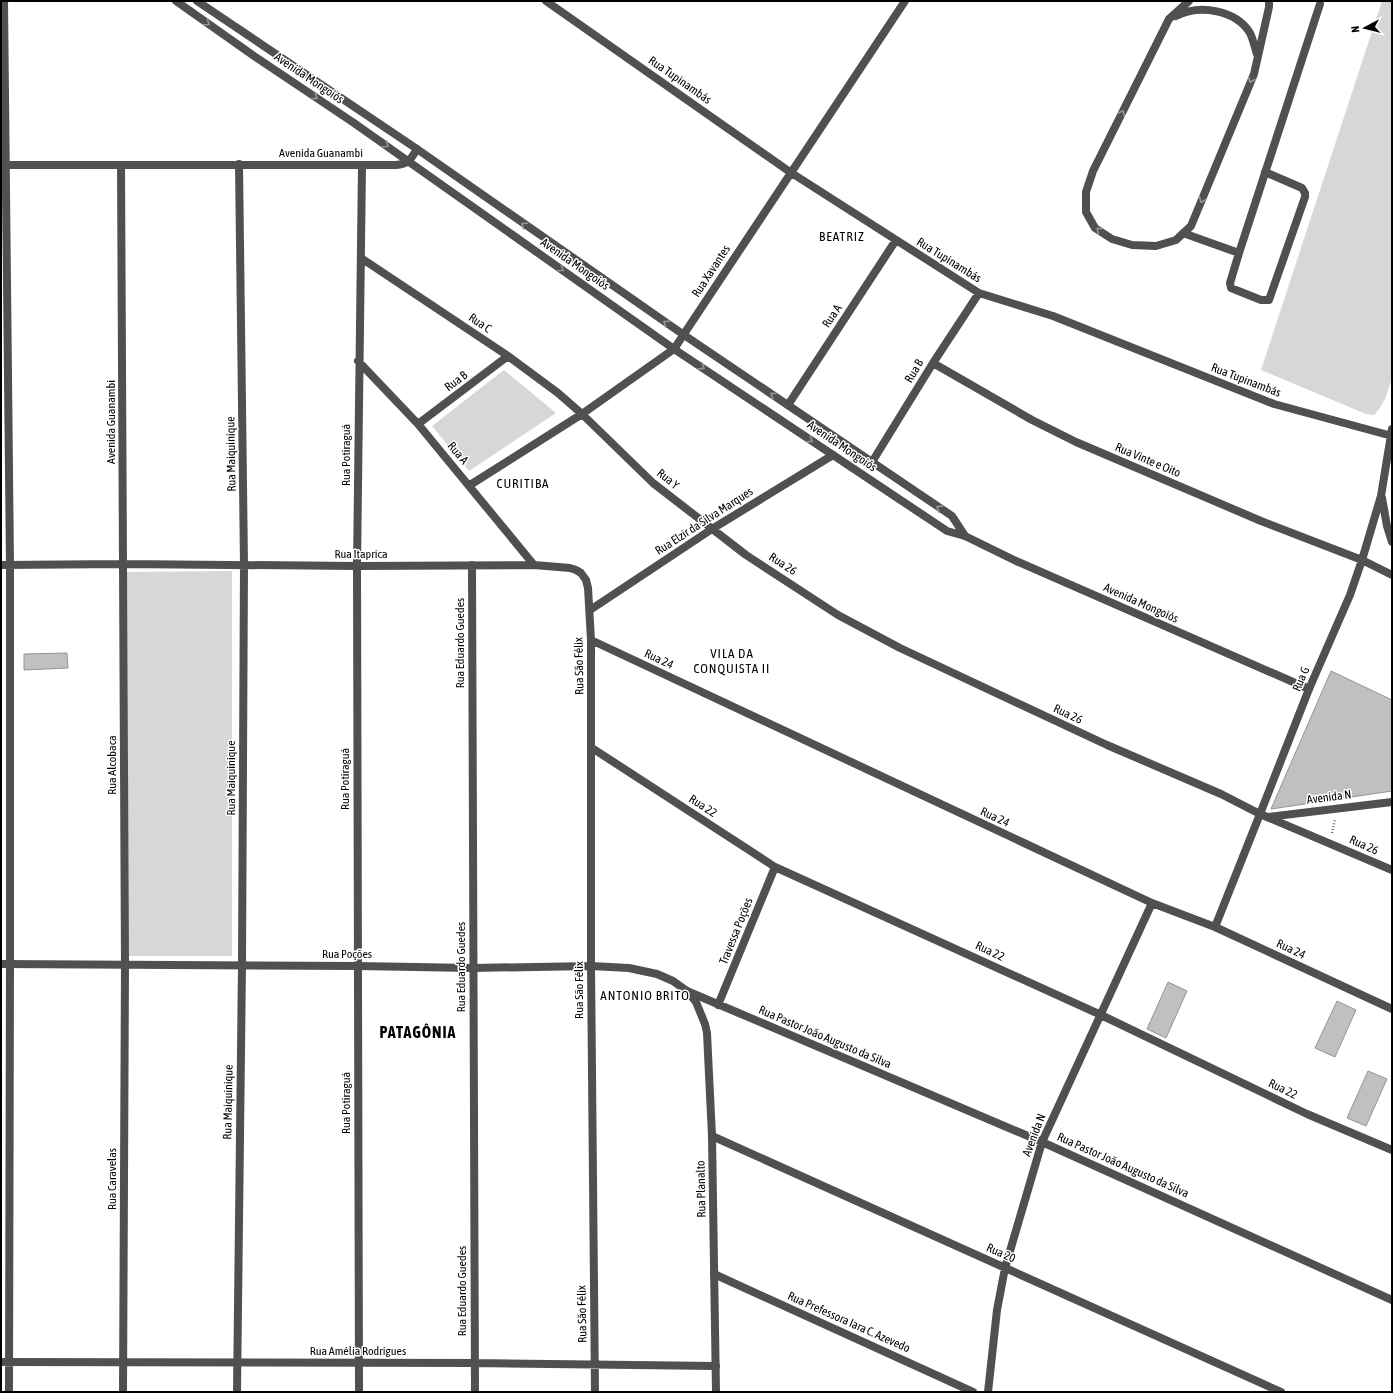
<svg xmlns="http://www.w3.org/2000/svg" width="1393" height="1393" font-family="'Asap Condensed',sans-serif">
  <rect width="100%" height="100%" fill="#fff"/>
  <path fill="#d7d7d7" d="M1382,1H1392V377C1388,391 1385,404 1374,415L1366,414L1261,370Z
    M504,370L556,413L469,471L432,426Z
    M232,571V956H128L127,572Z"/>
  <path fill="#c0c0c0" stroke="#949494" d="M67,653L68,668L24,670V654Z
    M1331,671L1392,700V791L1271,809Z
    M1168,982L1187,991L1166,1038L1147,1029Z
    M1337,1001L1356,1010L1335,1057L1315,1048Z
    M1368,1071L1387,1079L1366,1126L1347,1118Z"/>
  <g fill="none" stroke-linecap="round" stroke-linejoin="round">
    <path stroke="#727272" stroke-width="2.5" stroke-dasharray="1 2" stroke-linecap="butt" d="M1332,833L1335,819"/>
    <path stroke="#505050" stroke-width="8" d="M1189,1L1169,19L1093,171L1086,192V212L1095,228L1112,239L1132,245L1156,246L1176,240L1191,226L1254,74L1269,7V1
      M1176,16C1200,4 1236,10 1250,33C1253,39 1255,48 1257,54
      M1183,233L1239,253L1320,4
      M1239,253L1230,283L1231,288L1261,300H1269L1305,197V193L1302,188L1265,172"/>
    <path stroke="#505050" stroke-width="8" d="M4,1L10,565V964L9,1392
      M546,1L790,172L979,293L1053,316L1274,404L1392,436
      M1,165H396C409,164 410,160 417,149
      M121,165L125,966L123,1392
      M361,258L508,356L558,393L582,414L653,483L746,555L838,615L900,648L1107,745L1221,794L1260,814L1215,927
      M358,361L418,424L534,565
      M933,363L1032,420L1076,442L1261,521L1362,560L1392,575
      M788,405L896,240
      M418,424L508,356
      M872,462L933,363L979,293
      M470,485L582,414L674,349L905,1
      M1382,498L1387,526L1392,542
      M1,565L124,564L357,566L534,565L570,568L576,570L581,573L586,580L588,588L591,640V966L595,1392
      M472,565L475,1392
      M590,610L712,529L833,455
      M591,640L1152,903L1215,927L1392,1009
      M1309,689L1350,595L1362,560L1381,496L1392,429
      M592,748L775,867L1101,1015L1307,1114L1392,1150
      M687,991L1042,1142L1392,1300
      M718,1005L775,867
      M712,1136L1281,1392
      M714,1274L973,1392
      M1,1362L475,1363L716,1366
      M237,1392L242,965L244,565L239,164
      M359,1392L357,566L362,166
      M988,1392L997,1310L1005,1268L1042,1142L1152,903"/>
    <path stroke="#505050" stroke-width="8" d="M176,1L254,56L354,123L674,349L947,531L965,536L1016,561L1309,689L1260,814L1392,870
      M197,1L417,149L684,335L952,516L965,536
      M1268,817L1392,802
      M1,964L357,966L472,968L591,966L629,968L657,974L673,981L687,991L696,1002L705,1024L707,1033L712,1136L716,1392"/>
  </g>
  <defs><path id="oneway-chevron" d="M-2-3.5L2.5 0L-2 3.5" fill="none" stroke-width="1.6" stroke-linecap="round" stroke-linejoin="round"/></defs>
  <g stroke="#969696">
    <use href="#oneway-chevron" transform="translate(207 23) rotate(35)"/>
    <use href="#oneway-chevron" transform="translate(1251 80) rotate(113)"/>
    <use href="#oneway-chevron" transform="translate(315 97) rotate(34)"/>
    <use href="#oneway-chevron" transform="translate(1122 113) rotate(-64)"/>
    <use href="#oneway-chevron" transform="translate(386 145) rotate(35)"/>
    <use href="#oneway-chevron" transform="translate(1202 200) rotate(112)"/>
    <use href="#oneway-chevron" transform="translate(524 225) rotate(-145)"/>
    <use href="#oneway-chevron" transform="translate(1099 230) rotate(-141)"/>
    <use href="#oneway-chevron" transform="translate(561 269) rotate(35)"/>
    <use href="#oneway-chevron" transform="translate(666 323) rotate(-145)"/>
    <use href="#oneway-chevron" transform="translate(702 367) rotate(34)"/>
    <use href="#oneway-chevron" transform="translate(773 395) rotate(-146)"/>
    <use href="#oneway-chevron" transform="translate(810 440) rotate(34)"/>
    <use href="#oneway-chevron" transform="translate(939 508) rotate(-147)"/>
  </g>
  <g text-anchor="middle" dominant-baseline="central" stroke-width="3" stroke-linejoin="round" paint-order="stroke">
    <g font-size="12" fill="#000" stroke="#fff">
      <text transform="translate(309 78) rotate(34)">Avenida Mongoiós</text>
      <text transform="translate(680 80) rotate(35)">Rua Tupinambás</text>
      <text x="321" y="153">Avenida Guanambi</text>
      <text transform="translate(949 260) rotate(32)">Rua Tupinambás</text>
      <text transform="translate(575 264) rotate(35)">Avenida Mongoiós</text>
      <text transform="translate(711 271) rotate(-57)">Rua Xavantes</text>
      <text transform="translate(832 316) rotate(-57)">Rua A</text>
      <text transform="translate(480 323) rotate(34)">Rua C</text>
      <text transform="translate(914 371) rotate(-59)">Rua B</text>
      <text transform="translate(1246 380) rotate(21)">Rua Tupinambás</text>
      <text transform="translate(456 381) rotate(-37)">Rua B</text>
      <text transform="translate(111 422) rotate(-90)">Avenida Guanambi</text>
      <text transform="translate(842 446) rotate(34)">Avenida Mongoiós</text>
      <text transform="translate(458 453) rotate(50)">Rua A</text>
      <text transform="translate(231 454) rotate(-91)">Rua Maiquinique</text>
      <text transform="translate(346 455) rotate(-90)">Rua Potiraguá</text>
      <text transform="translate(1148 460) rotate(23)">Rua Vinte e Oito</text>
      <text transform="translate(668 479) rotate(39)">Rua Y</text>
      <text transform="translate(704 521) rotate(-33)">Rua Elzir da Silva Marques</text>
      <text x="361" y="554">Rua Itaprica</text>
      <text transform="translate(783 564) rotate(33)">Rua 26</text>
      <text transform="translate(1141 603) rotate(24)">Avenida Mongoiós</text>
      <text transform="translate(460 643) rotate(-90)">Rua Eduardo Guedes</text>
      <text transform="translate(659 659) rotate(25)">Rua 24</text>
      <text transform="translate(579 666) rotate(-91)">Rua São Félix</text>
      <text transform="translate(1301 679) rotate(-67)">Rua G</text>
      <text transform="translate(1068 714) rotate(25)">Rua 26</text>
      <text transform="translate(112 765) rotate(-90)">Rua Alcobaca</text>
      <text transform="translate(231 778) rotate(-90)">Rua Maiquinique</text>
      <text transform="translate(345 779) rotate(-90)">Rua Potiraguá</text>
      <text transform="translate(1329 797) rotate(-7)">Avenida N</text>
      <text transform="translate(703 806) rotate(33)">Rua 22</text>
      <text transform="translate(995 817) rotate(25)">Rua 24</text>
      <text transform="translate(1364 845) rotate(24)">Rua 26</text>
      <text transform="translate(736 931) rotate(-68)">Travessa Poções</text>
      <text transform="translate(1291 949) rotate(25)">Rua 24</text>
      <text transform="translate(990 951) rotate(25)">Rua 22</text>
      <text x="347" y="954">Rua Poções</text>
      <text transform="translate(461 967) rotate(-90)">Rua Eduardo Guedes</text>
      <text transform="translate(579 990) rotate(-90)">Rua São Félix</text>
      <text transform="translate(825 1037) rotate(23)">Rua Pastor João Augusto da Silva</text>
      <text transform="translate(1283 1089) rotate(26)">Rua 22</text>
      <text transform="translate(228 1102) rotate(-89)">Rua Maiquinique</text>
      <text transform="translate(346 1103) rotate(-90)">Rua Potiraguá</text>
      <text transform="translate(1034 1135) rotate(-69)">Avenida N</text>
      <text transform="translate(1123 1165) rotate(24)">Rua Pastor João Augusto da Silva</text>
      <text transform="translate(112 1179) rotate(-90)">Rua Caravelas</text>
      <text transform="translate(701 1189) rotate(-91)">Rua Planalto</text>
      <text transform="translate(1001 1253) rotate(24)">Rua 20</text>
      <text transform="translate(462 1291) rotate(-90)">Rua Eduardo Guedes</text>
      <text transform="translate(582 1314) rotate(-91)">Rua São Félix</text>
      <text transform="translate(849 1322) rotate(24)">Rua Prefessora Iara C. Azevedo</text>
      <text x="358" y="1351">Rua Amélia Rodrigues</text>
    </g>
    <g font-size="13" letter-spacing="1" fill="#000" stroke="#fff">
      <text x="842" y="236">BEATRIZ</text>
      <text x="523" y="483">CURITIBA</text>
      <text x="732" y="653">VILA DA<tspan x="732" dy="15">CONQUISTA II</tspan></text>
      <text x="645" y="995">ANTONIO BRITO</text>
    </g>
    <g font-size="16" font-weight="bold" letter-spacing="1" fill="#000" stroke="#fff">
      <text x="418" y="1032">PATAGÔNIA</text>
    </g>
  </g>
  <rect width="1393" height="1393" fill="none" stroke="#000000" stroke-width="4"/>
  <g transform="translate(1365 28) rotate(263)" stroke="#ffffff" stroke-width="3" paint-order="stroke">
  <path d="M0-3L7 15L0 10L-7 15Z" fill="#000000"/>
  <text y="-6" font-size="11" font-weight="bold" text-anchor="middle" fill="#000000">N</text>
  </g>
</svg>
